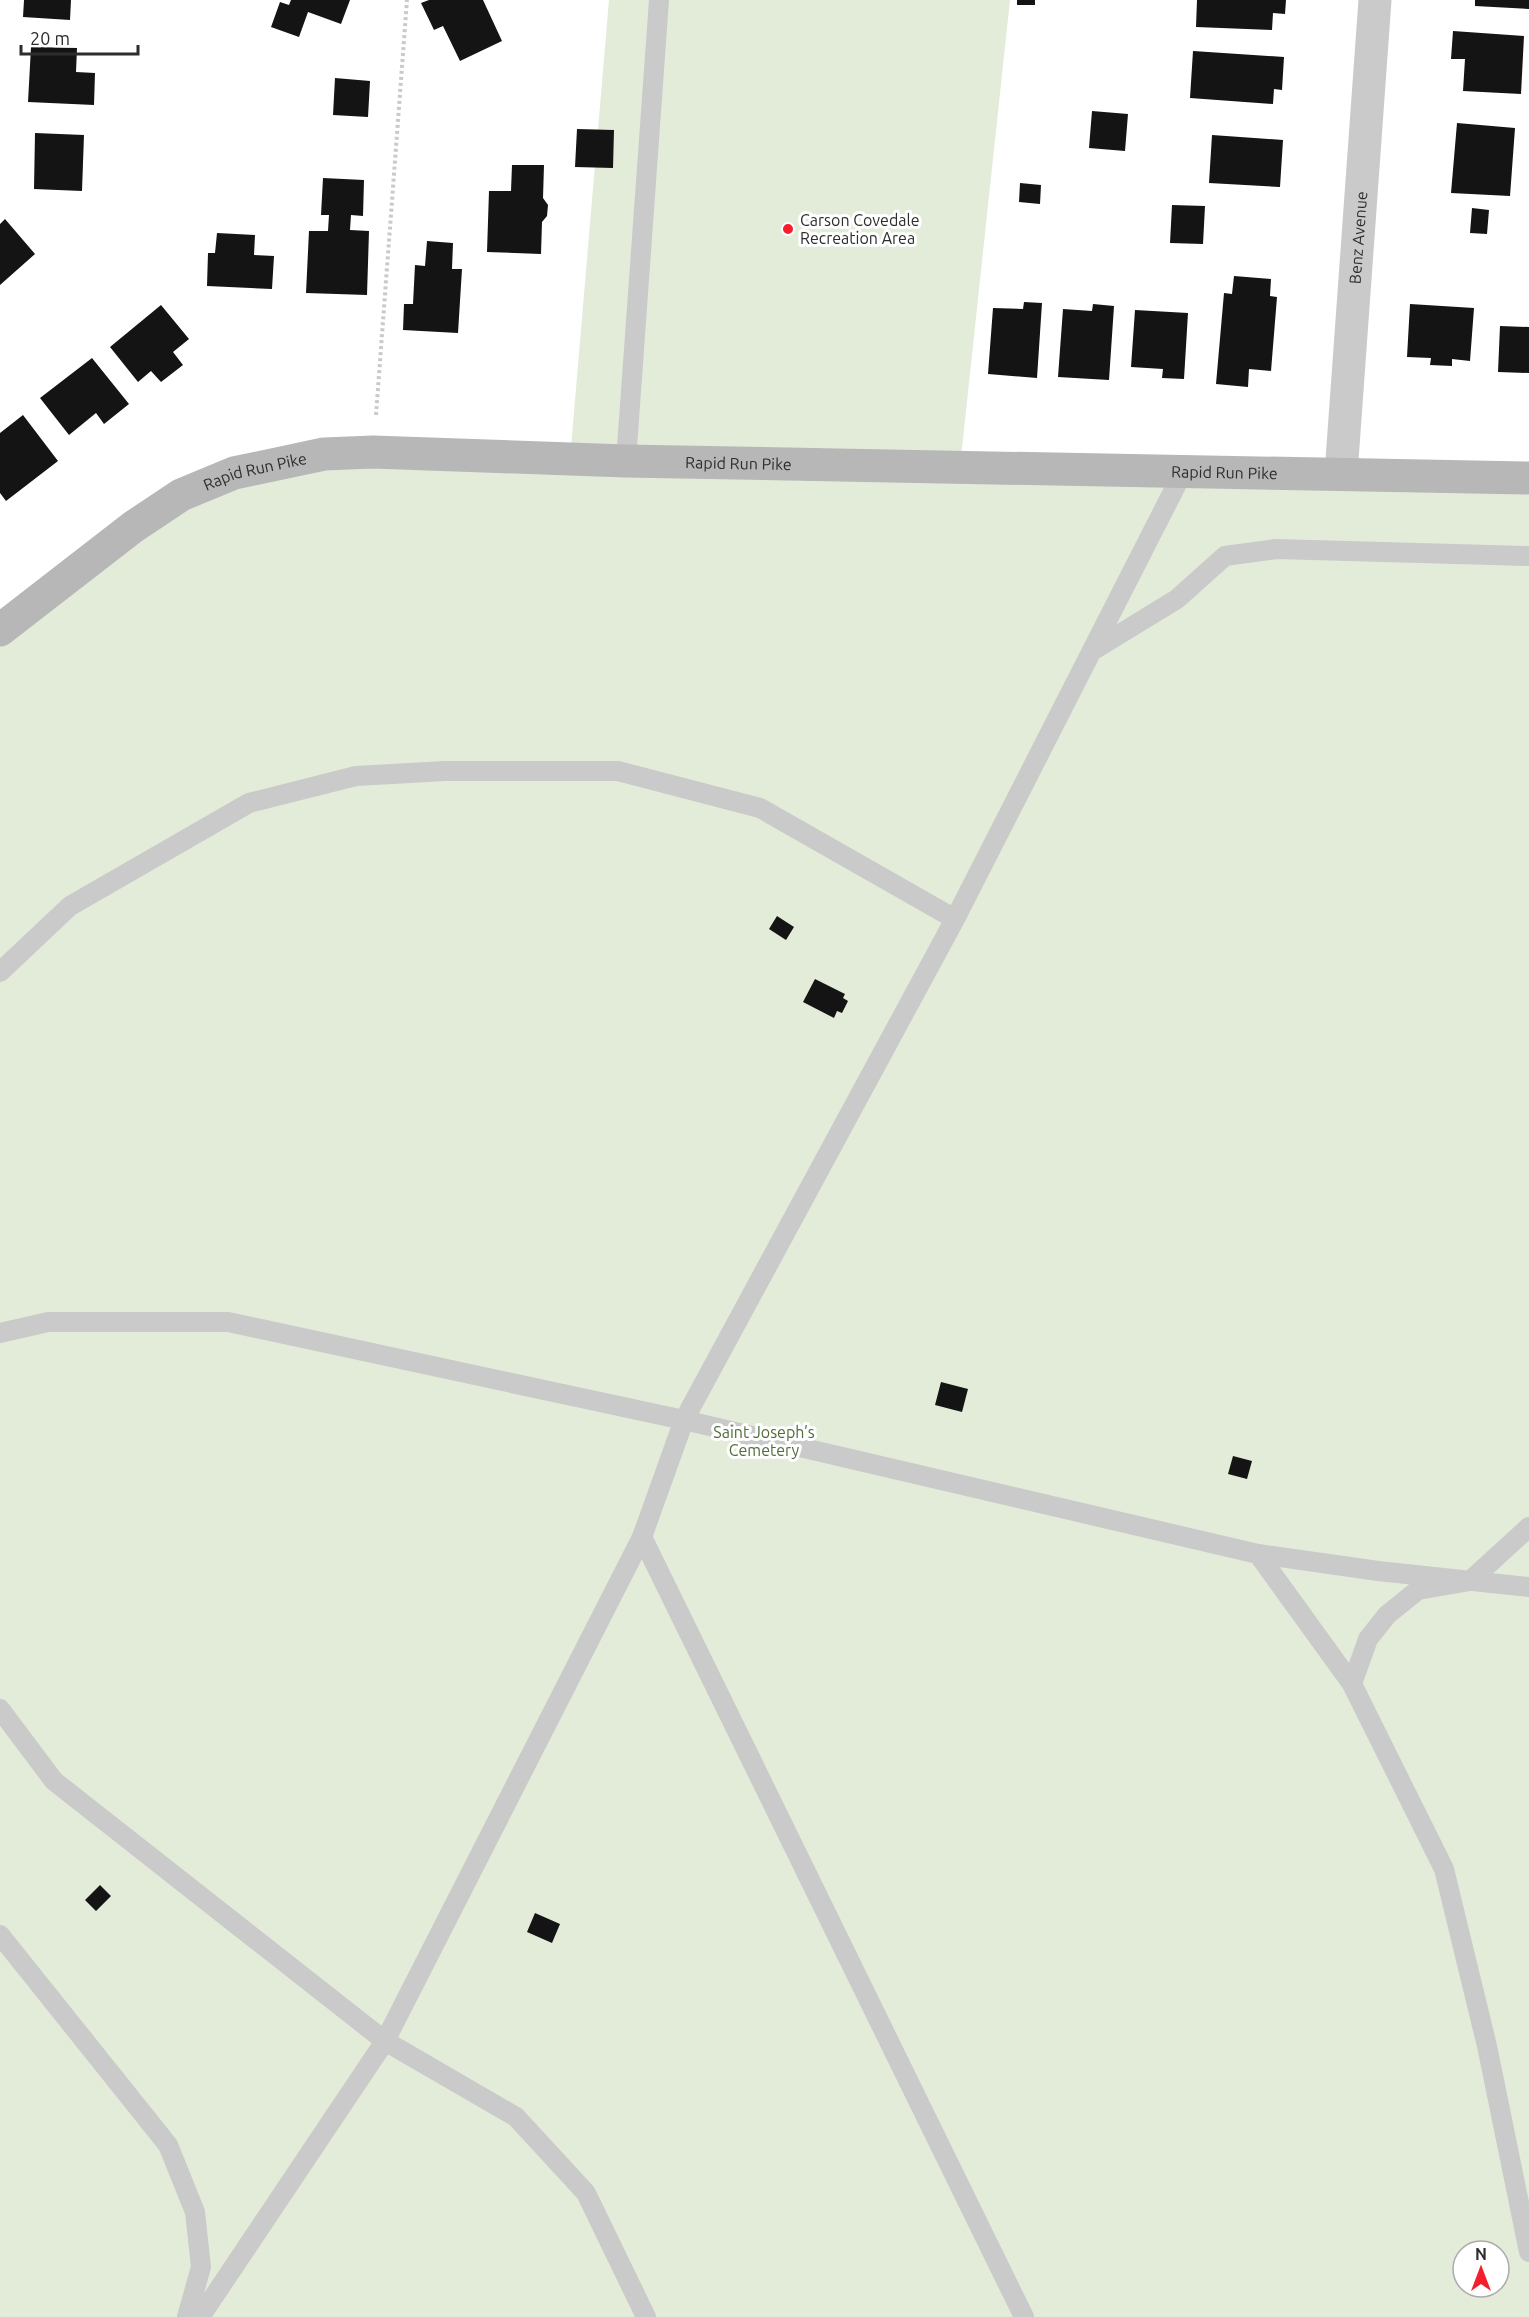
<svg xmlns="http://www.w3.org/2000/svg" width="1529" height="2317" font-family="Ubuntu,sans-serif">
  <rect width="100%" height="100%" fill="#fff"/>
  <path fill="#e3ecd9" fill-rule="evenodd" d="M609,0H1010L960,467L1529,478V2317H0V630L234,473L570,459ZM1463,2251H1499V2287H1463Z"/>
  <path fill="#141414" d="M24,0H71L70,20L23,17Z
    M291,0H350L341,24L308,12L299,37L271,27L280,2L289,5Z
    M429,0H483L502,41L460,61L443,26L434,30L421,3Z
    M1017,0H1035V5H1017Z
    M1197,0H1286L1285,14L1273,13L1272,30L1196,27Z
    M1475,0H1529V9L1475,6Z
    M1453,31L1524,36L1521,94L1463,91L1465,59H1451Z
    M31,47L77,48L76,72L95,73L94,105L28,102Z
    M1193,51L1284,57L1282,90L1274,89L1273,104L1190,98Z
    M335,78L370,81L368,117L333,115Z
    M1092,111L1128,114L1125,151L1089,148Z
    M1457,123L1515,128L1510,196L1451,193Z
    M577,129L614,130L613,168L575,167Z
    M35,133L84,135L82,191L34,189Z
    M1212,135L1283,140L1280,187L1209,183Z
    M512,165H544L543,198L548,205L547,216L542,222L541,254L487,252L489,191H511Z
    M323,178L364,180L363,216L351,215L350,230L369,231L367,295L306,293L309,231H328L329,215H321Z
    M1020,183L1041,185L1040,204L1019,202Z
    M1172,205L1205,206L1203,244L1170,243Z
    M1472,208L1489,210L1487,234L1470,233Z
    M5,219L35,254L0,285V224Z
    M217,233L255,235L254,255L274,256L272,289L207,286L208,253H215Z
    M427,241L453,243L452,269H462L458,333L403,330L404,304H413L415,265L425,266Z
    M1234,276L1271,279L1270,296L1277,297L1271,371L1249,369L1248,387L1216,384L1224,293L1232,294Z
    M1024,302L1042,303L1037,378L988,374L993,308L1023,309Z
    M1093,304L1114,306L1109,380L1058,377L1063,309L1092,311Z
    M1410,304L1474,308L1470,361L1452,359V366L1430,365L1431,358L1407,357Z
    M161,305L189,339L173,352L183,365L161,382L151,371L138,382L110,347Z
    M1135,310L1188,313L1184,379L1162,378L1163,369L1131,367Z
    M1500,326L1529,327V373L1498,372Z
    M92,358L129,404L104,424L96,413L69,435L40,398Z
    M23,415L58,461L6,501L0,493V433Z
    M777,916L794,927L786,940L769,929Z
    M815,979L845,994L843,998L848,1001L842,1013L837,1011L834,1018L803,1002Z
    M941,1382L968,1389L962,1412L935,1405Z
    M1233,1456L1252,1461L1247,1479L1228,1474Z
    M100,1885L111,1896L96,1911L85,1900Z
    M535,1913L560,1924L552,1943L527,1932Z"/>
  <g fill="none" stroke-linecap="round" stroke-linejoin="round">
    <path stroke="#cacaca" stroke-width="4" stroke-dasharray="3 3" stroke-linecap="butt" d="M376,415L407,0"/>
    <path stroke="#cacaca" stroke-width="20" d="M626,461L659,0
      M1092,651L1177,599L1225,556L1276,549L1529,556
      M0,972L70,906L249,803L356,776L445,771H618L760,808L955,919
      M0,1333L48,1322H228L684,1420L1258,1554L1378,1571L1529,1587
      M642,1537L1024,2317
      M1258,1554L1352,1684L1444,1869L1487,2046L1529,2252
      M1352,1684L1368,1639L1387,1615L1418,1590L1470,1581L1529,1527
      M0,1709L54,1781L385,2041L516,2117L586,2193L646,2317
      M0,1935L168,2145L195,2212L201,2267L187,2317
      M200,2317L385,2041L642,1537L684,1420L955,919L1183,472"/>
    <path stroke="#cacaca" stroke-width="33" id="s1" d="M1341,474L1375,0"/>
    <path stroke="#b7b7b7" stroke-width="33" id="s2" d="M0,630L133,527L181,495L234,473L324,454L373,452L626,461L1529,478"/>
  </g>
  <circle fill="#f51e2d" stroke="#fff" stroke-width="2" cx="788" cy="229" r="6"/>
  <g text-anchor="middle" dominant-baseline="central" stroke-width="6" stroke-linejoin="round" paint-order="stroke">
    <g font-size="16" fill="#2d2d2d" stroke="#fff" text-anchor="start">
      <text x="800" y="220">Carson Covedale<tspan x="800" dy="18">Recreation Area</tspan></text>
    </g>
    <g font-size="16" fill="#2d2d2d" stroke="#fff">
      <text stroke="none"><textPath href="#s1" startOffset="237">Benz Avenue</textPath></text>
      <text stroke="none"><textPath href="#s2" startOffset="790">Rapid Run Pike</textPath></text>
      <text stroke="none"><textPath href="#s2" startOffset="304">Rapid Run Pike</textPath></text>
      <text stroke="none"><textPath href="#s2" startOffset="1276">Rapid Run Pike</textPath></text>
    </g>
    <g font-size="16" fill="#506d37" stroke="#fff">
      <text x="764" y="1432">Saint Joseph’s<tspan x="764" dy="18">Cemetery</tspan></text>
    </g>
  </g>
  <g transform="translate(1481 2269)"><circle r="28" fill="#ffffff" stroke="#ababab" stroke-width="1.5"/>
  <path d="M0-4.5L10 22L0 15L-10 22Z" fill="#f51e2d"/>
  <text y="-9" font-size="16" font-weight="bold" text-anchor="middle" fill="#2d2d2d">N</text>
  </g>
  <path d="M21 45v9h117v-9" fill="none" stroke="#2d2d2d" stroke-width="3"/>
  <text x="30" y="45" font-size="18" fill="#2d2d2d" stroke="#ffffff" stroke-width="4.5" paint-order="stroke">20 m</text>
</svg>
